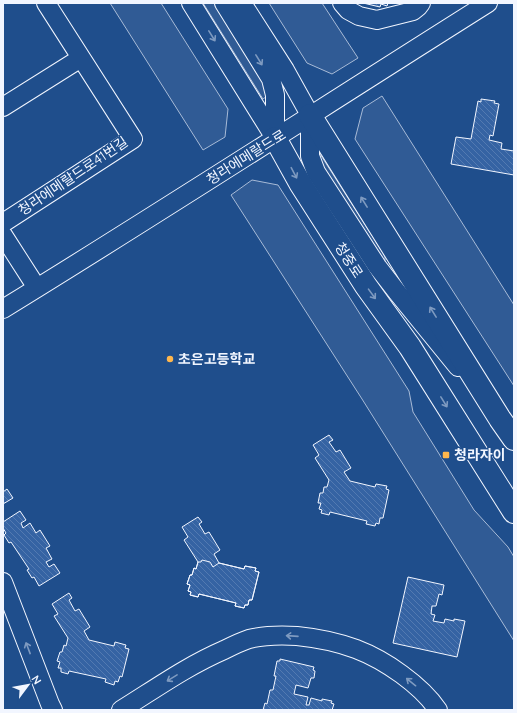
<svg xmlns="http://www.w3.org/2000/svg" width="517" height="713" font-family="Quicksand,'Noto Sans KR',sans-serif">
  <defs>
    <pattern id="building-back-hatch" width="6" height="6" patternUnits="userSpaceOnUse"><rect width="6" height="6" fill="#3563a3"/><path d="M-1 5l2 2M0 0l6 6M5-1l2 2" fill="none" stroke="#537ab1"/></pattern>
  </defs>
  <rect width="100%" height="100%" fill="#1f4e8c"/>
  <path fill="#305b95" stroke="#a8bbd7" d="M110,3H161L228,109L225,137L203,150Z
    M203,3H214L270,94L263,99Z
    M269,3H322L358,58L332,74L307,63Z
    M382,96L514,305V386L355,139L363,108Z
    M320,154L383,253L385,257V261L382,262L313,158Z
    M252,180L278,185L409,391L413,412L474,510L508,547L514,557V641L362,399L231,195Z"/>
  <path fill="url(#building-back-hatch)" stroke="#f2f6ff" d="M363,3H388L387,6L381,4L380,7Z
    M481,99L495,101L494,103L499,104L493,136L490,135L489,140L502,143L501,149L514,151V175L451,164L456,137L471,139L478,101L481,102Z
    M329,435L333,440L329,442L336,452L340,450L351,468L344,472L350,481L375,487L376,484L387,486L386,489L389,490L383,518H380L379,524L376,523L375,526L366,524L367,521L330,512L329,515L321,513L322,510L319,509L321,503H318L320,493H323L324,487H327L329,480L315,458L319,455L313,445Z
    M7,489L13,498L3,504V492Z
    M20,511L26,520L21,523L23,528L30,523L36,533L40,530L50,546L46,548L52,559L46,562L49,567L54,564L60,573L39,586L34,577L32,578L27,570L29,569L11,542L9,543L4,535L6,533L3,528V522Z
    M198,517L202,522L199,524L205,534L209,532L220,550L214,554L219,563L244,569L245,566L256,568L255,571L259,572L252,600H249L248,605H245L244,608L235,606L236,603L199,594L198,597L190,595L191,592L188,591L190,585L187,584L190,575H192L194,568L196,569L198,562L184,540L188,537L182,527Z
    M202,560L210,562L213,567L219,563L244,569L245,566L256,568L255,571L259,572L252,600H249L248,605H245L244,608L235,606L236,603L199,594L198,597L190,595L191,592L188,591L190,585L187,584L190,575H192L194,568L196,569L198,562H201Z
    M408,577L444,585L442,595L439,594L436,606H432L431,614L435,615L433,621L444,623L445,619L454,621V619L465,621L457,657L393,643Z
    M69,593L72,598L69,600L75,611L79,609L90,627L84,631L89,640L114,646L115,642L126,645L125,648L129,649L122,677L120,676L118,682L115,681L114,685L105,682L106,679L69,671L68,674L61,672V668H58L60,662L57,661L60,652H62L64,645L66,646L68,638L54,616L58,614L52,604Z
    M280,659L314,667L313,670L315,671L314,678H311L308,688L296,685L294,694L308,697L306,705H309L311,698L322,701V699L332,701L331,703L334,704L332,710H263L265,703L267,704L270,690H273L276,676H274L277,661H280Z"/>
  <g fill="none" stroke-linecap="round" stroke-linejoin="round">
    <defs>
      <path id="minor" d="M191,3L275,138
        M224,3L271,79L275,95V137
        M242,3L285,70L310,115V156L316,172L377,266L397,292L458,367
        M342,3L348,10L359,16L377,20L413,11L418,7L421,3
        M3,107L81,58
        M3,223L133,139L46,3
        M3,235L37,288
        M3,309C166,209 326,105 488,3
        M3,582L50,704L53,710
        M121,710C155,689 187,666 224,650C232,646 240,642 249,639C265,635 281,635 297,636C317,638 337,642 356,649C385,660 421,685 438,710"/>
      <path id="major" d="M310,115L500,419L514,439
        M275,138L300,183L366,286L410,347L514,512"/>
    </defs>
    <use href="#minor" stroke="#f2f6ff" stroke-width="20"/>
    <use href="#major" stroke="#f2f6ff" stroke-width="24"/>
    <use href="#minor" stroke="#1f4e8c" stroke-width="18"/>
    <use href="#major" stroke="#1f4e8c" stroke-width="22"/>
  </g>
  <defs><path id="oneway-shaft" d="M-6 0H5M1.5-3L5.5 0L1.5 3" fill="none" stroke-width="1.6" stroke-linecap="round" stroke-linejoin="round"/></defs>
  <g stroke="#7e9ac0">
    <use href="#oneway-shaft" transform="translate(212 36) rotate(58)"/>
    <use href="#oneway-shaft" transform="translate(259 60) rotate(58)"/>
    <use href="#oneway-shaft" transform="translate(294 173) rotate(62)"/>
    <use href="#oneway-shaft" transform="translate(364 202) rotate(-122)"/>
    <use href="#oneway-shaft" transform="translate(372 294) rotate(54)"/>
    <use href="#oneway-shaft" transform="translate(433 312) rotate(-122)"/>
    <use href="#oneway-shaft" transform="translate(444 402) rotate(58)"/>
    <use href="#oneway-shaft" transform="translate(292 636) rotate(-176)"/>
    <use href="#oneway-shaft" transform="translate(28 648) rotate(-111)"/>
    <use href="#oneway-shaft" transform="translate(172 678) rotate(148)"/>
    <use href="#oneway-shaft" transform="translate(411 682) rotate(-141)"/>
  </g>
  <g fill="#ffb74d" stroke="#1f4e8c" stroke-width="1.5">
    <circle cx="170" cy="359" r="4"/>
    <rect x="442" y="451" width="8" height="8" rx="2"/>
  </g>
  <g text-anchor="middle" dominant-baseline="central" stroke-width="3" stroke-linejoin="round" paint-order="stroke">
    <g font-size="14" fill="#f2f6ff" stroke="#1f4e8c">
      <text transform="translate(246 157) rotate(-32)">청라에메랄드로</text>
      <text transform="translate(73 176) rotate(-34)">청라에메랄드로41번길</text>
      <text transform="translate(349 260) rotate(57)">청중로</text>
    </g>
    <g font-size="14" font-weight="bold" fill="#f2f6ff" stroke="#1f4e8c" text-anchor="start">
      <text x="178" y="359">초은고등학교</text>
      <text x="454" y="455">청라자이</text>
    </g>
  </g>
  <rect width="517" height="713" fill="none" stroke="#f2f6ff" stroke-width="8"/>
  <g transform="translate(28 685) rotate(58)" stroke="#1f4e8c" stroke-width="3" paint-order="stroke">
  <path d="M0-3L7 15L0 10L-7 15Z" fill="#f2f6ff"/>
  <text y="-6" font-size="11" font-weight="bold" text-anchor="middle" fill="#f2f6ff">N</text>
  </g>
</svg>
